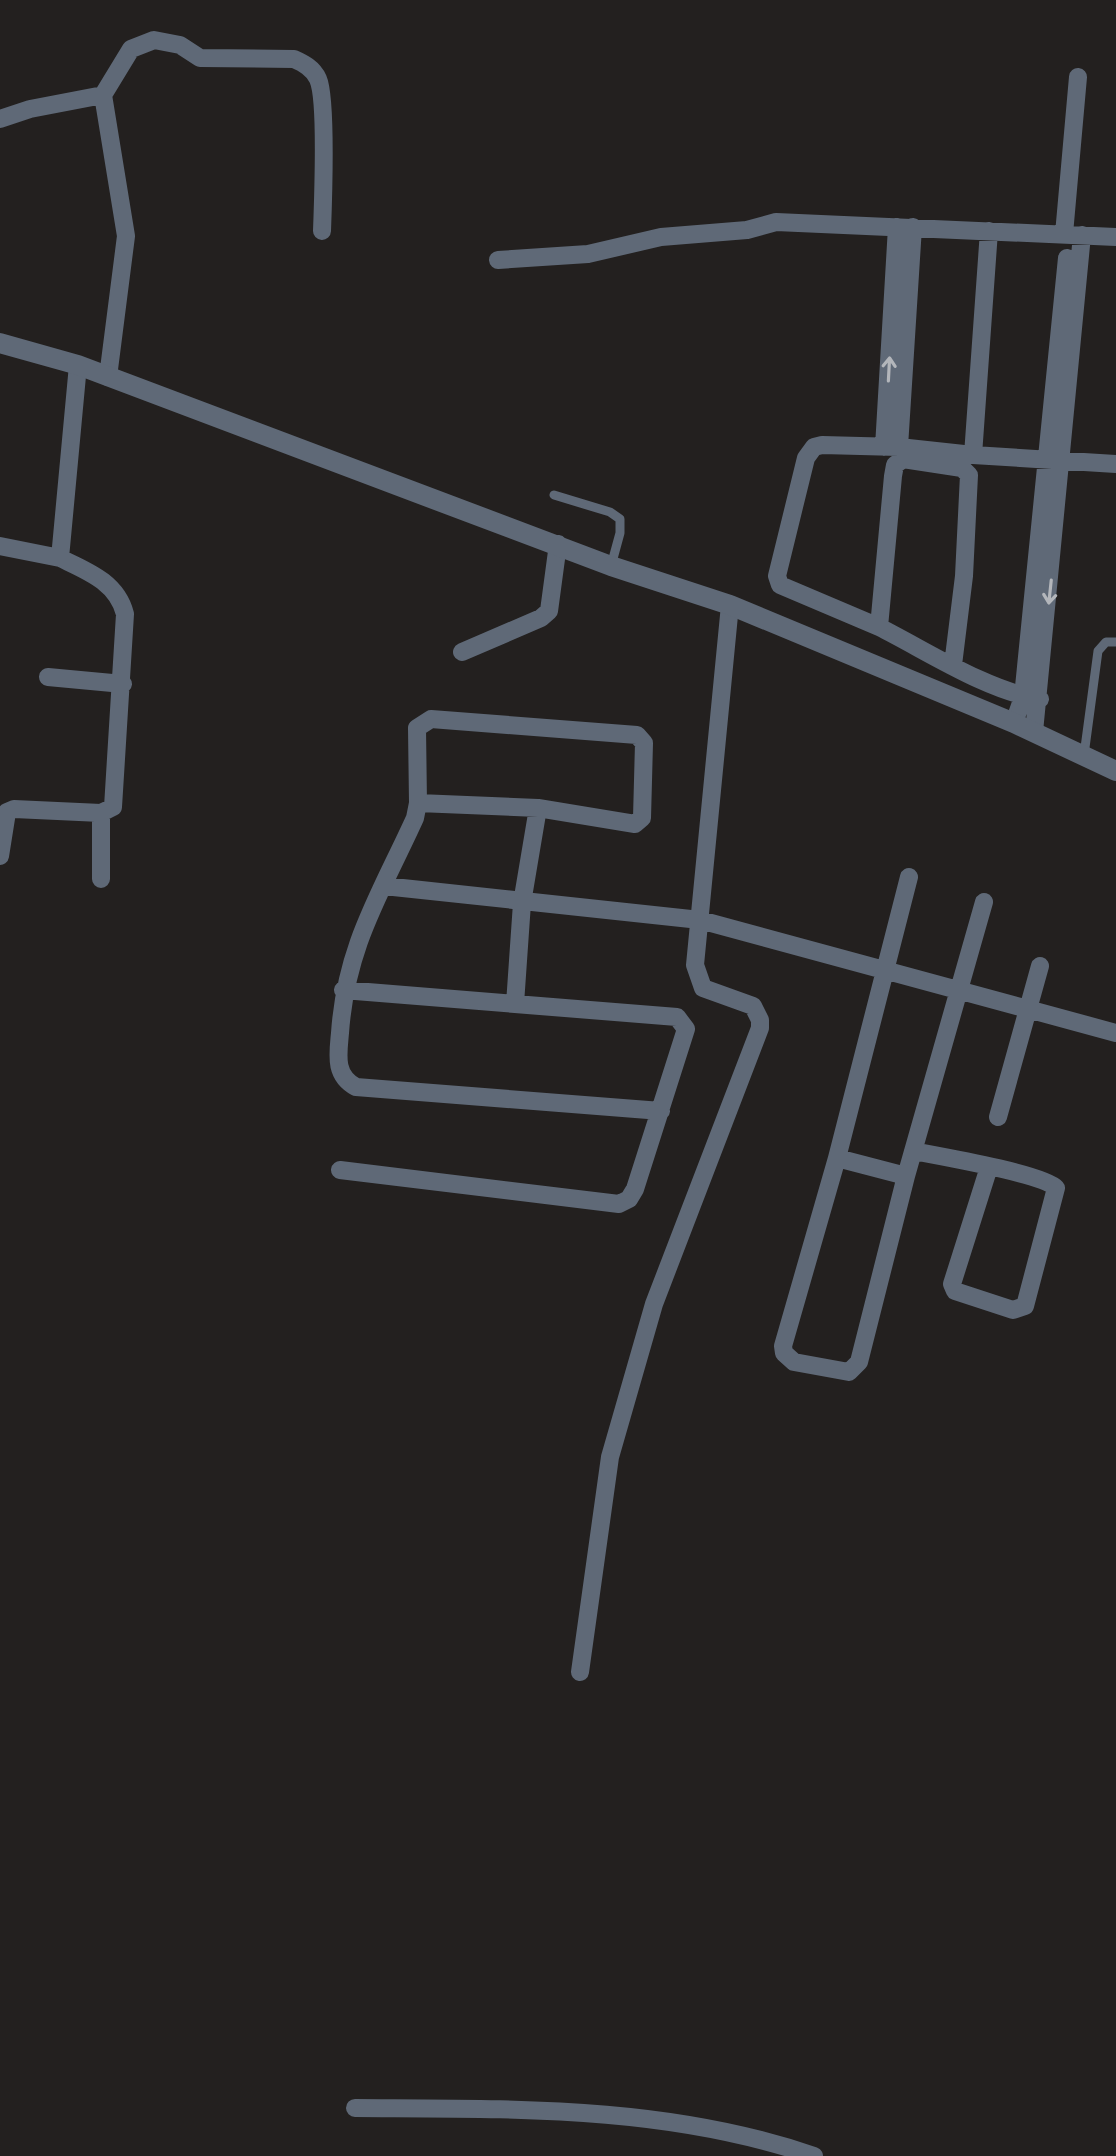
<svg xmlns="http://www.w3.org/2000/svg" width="1116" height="2156" font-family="'Fira Sans',sans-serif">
  <rect width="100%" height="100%" fill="#23201f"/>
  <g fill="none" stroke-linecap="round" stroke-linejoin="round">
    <path stroke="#5f6977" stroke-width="9" d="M554,495L610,512L620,519V533L611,566
      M1084,755L1098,651L1106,642H1116"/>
    <path stroke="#5f6977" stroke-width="18" d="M0,119L30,109L103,95
      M1064,234L1078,77
      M498,260L588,254L661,237L747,230L776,222L1116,237
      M108,377L126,236L103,95L131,49L154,40L180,45L200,58L294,59C303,63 313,68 318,79C327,99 323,204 322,231
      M884,447L897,227
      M899,447L913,227
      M973,455L1116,464
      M0,546L60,558L78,365
      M879,627L780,585L777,576L806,458L814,447L822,445L899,447L973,455L989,231
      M462,652L541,618L549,611L558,544
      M953,665L964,576L969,475L962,468L903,459L895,465L893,476L879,627C927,651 987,691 1040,699
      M48,677L123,684
      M1014,723L1023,697L1067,258
      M1034,732L1082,235
      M418,803L538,808L635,824L642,818L644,743L637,735L431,719L417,728L418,803L415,818C380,895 346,946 340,1033C338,1055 334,1075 356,1087L661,1111
      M0,856L7,812L14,809L101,813L113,807L125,614C117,582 87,571 60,558
      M909,877L837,1158L783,1346L784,1353L794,1362L849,1372L859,1362L906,1176L984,902
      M101,879V813
      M384,886L700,920L1116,1033
      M343,990L515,1004
      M998,1117L1040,966
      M913,1151C939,1156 1043,1174 1056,1188L1025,1306L1013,1310L955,1291L952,1284L989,1167
      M837,1158L906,1176
      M340,1170L619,1204L629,1199L635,1189L686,1029L677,1017L515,1004L522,903L538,808
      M580,1672L610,1457L654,1304L760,1028V1020L753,1006L703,988L695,965L730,605
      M355,2108C510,2109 666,2105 814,2156"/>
    <path stroke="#5f6977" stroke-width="20" d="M0,343L78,365L611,566L730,605L1014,723L1116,771"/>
  </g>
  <defs><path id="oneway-shaft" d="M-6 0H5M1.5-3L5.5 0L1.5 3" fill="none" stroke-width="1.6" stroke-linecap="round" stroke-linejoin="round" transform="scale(2)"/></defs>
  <g stroke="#b3b6bb">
    <use href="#oneway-shaft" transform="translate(889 369) rotate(-87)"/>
    <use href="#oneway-shaft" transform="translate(1050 592) rotate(96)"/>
  </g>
</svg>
